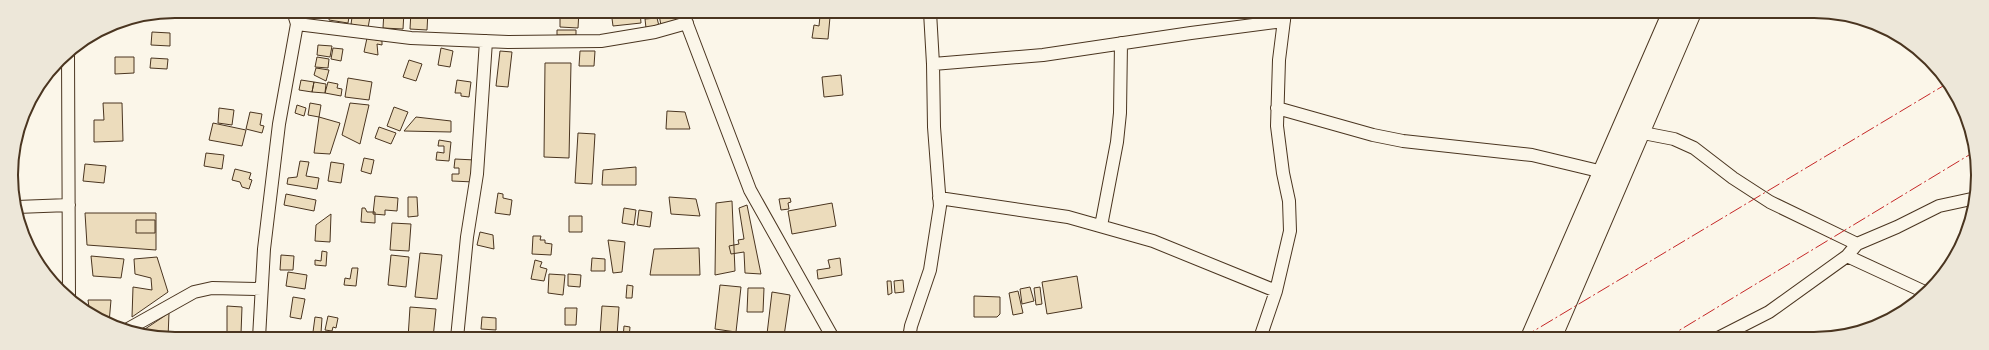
<svg xmlns="http://www.w3.org/2000/svg" width="1989" height="350" font-family="'Open Sans',sans-serif">
  <rect width="100%" height="100%" fill="#fbf6e9"/>
  <path fill="#ecdcbc" stroke="#4a3520" d="M283,11H293L291,18L281,16Z
    M330,11H350L348,23L329,20Z
    M353,11H371L368,28L351,24Z
    M384,11L404,12L403,29L383,28Z
    M411,11H428L427,30L410,29Z
    M560,11H579L578,28L560,27Z
    M611,11H640L641,23L613,26Z
    M643,11H651V17H644Z
    M677,11L679,21L661,25L659,15Z
    M820,16L830,17L828,39L812,38L814,25L819,26Z
    M657,18L659,26L646,28L645,19Z
    M557,30H576V35H557Z
    M152,32L170,33V46L151,45Z
    M367,38L382,41V45L377,44L378,55L364,52Z
    M318,45L332,46L330,57L317,55Z
    M333,48L343,49L341,61L331,59Z
    M441,48L453,51L450,67L438,65Z
    M500,51L512,52L508,87L496,86Z
    M580,51H595L594,66H579Z
    M115,57H134V73L115,74Z
    M317,57L329,59L328,68L315,67Z
    M151,58L168,59L167,69L150,68Z
    M409,60L422,64L416,81L403,77Z
    M545,63H571L569,158L544,157Z
    M316,68L329,70L326,81L314,75Z
    M841,75L843,95L824,97L822,77Z
    M348,78L372,82L369,100L345,97Z
    M301,80L314,82L312,92L299,90Z
    M457,80L471,82L469,97L461,96V93H455Z
    M314,82L326,84L325,93L312,92Z
    M328,82L338,84L337,88L342,89L341,96L325,93Z
    M103,103H122L123,141L94,142V120H104Z
    M310,103L321,105L319,117L308,115Z
    M350,103L369,105L360,144L342,135Z
    M297,105L306,108L304,116L295,113Z
    M394,107L408,112L400,131L387,126Z
    M219,108L234,110L232,125L218,123Z
    M667,111L685,112L690,129H666Z
    M250,112L262,114L260,125L264,126L262,133L246,129Z
    M319,117L340,123L330,154L314,153Z
    M416,117L451,121V132L404,131Z
    M213,123L246,130L242,146L209,140Z
    M379,127L396,133L391,144L375,138Z
    M578,133L595,134L592,184L575,183Z
    M439,140L451,142L449,161L436,160L437,152L444,153V146H438Z
    M206,153L224,155L222,169L204,166Z
    M364,158L374,160L371,174L361,171Z
    M455,159L475,160L474,182L452,181V174H459V168H454Z
    M300,161L309,162L306,176L319,178L317,189L287,184L288,178L297,177Z
    M331,162L344,164L341,183L328,181Z
    M85,164L106,166L104,183L83,181Z
    M636,167V185H602L603,170Z
    M235,169L251,173L249,179L252,180L249,189L242,187L240,182L232,180Z
    M498,193L503,194V198L512,200L510,215L495,213Z
    M286,194L316,200L314,211L284,205Z
    M375,196L398,198L397,211L385,210V215L373,214Z
    M408,197H417L418,216L408,217Z
    M669,197L696,199L700,216L671,214Z
    M790,198L791,202L788,203L789,209L781,210L779,199Z
    M732,201L735,271L715,275L716,203Z
    M832,203L836,226L792,234L788,211Z
    M747,205L761,274L745,273L744,252L731,254L729,246L739,244L738,240L744,239L739,208Z
    M362,208H365L367,212H375V223L361,222Z
    M624,208L636,210L634,225L622,223Z
    M639,210L652,212L650,227L637,225Z
    M85,213H156V250L87,245Z
    M331,214L330,242L315,241L316,225Z
    M569,216H582V232H569Z
    M136,220H155V233H136Z
    M392,223L411,224L409,251L390,250Z
    M480,232L493,235L494,249L477,245Z
    M533,236H541L540,240H545V243L552,244L551,255L532,254Z
    M608,240L625,242L622,272L613,273Z
    M699,248L700,275H650L654,249Z
    M322,251L327,252L326,266L315,265V260L321,261Z
    M420,253L442,255L437,299L415,297Z
    M281,255L294,256L293,270H280Z
    M391,255L409,257L406,287L388,285Z
    M91,256L124,259L121,278L93,276Z
    M157,257L168,292L132,317L133,287L152,290L151,278L135,274L134,259Z
    M592,258L605,259V271H591Z
    M840,258L842,275L818,279L817,270L830,268L828,260Z
    M535,260L542,262L540,267L547,269L544,281L531,279Z
    M352,268H358L356,286L344,285L345,278L350,279Z
    M288,272L307,275L305,289L286,286Z
    M549,274L565,275L563,295L548,293Z
    M568,274L581,275L580,287L568,286Z
    M1077,276L1082,308L1047,314L1042,282Z
    M903,280L904,292L895,293L894,281Z
    M887,281H891L892,293L888,295Z
    M627,285L633,286L632,298H626Z
    M720,285L741,287L736,332L715,329Z
    M1030,287L1034,301L1022,304L1020,289Z
    M1040,287L1042,304L1036,305L1034,288Z
    M748,288H764L763,312H747Z
    M1018,291L1023,313L1013,315L1009,293Z
    M772,292L790,295L784,336L767,334Z
    M974,296L1000,297V314L997,317H974Z
    M293,297L305,299L301,319L290,317Z
    M88,300H111L109,323L90,315Z
    M227,306L242,307L241,334L227,333Z
    M602,306L619,307L617,336L600,335Z
    M410,307L436,309L433,338H408Z
    M565,308H577L576,325H565Z
    M169,313L168,338H154L139,333Z
    M328,316L338,318L336,328L333,327L332,331L325,330Z
    M315,317L322,318L321,333L313,332Z
    M482,317L496,318V330L481,329Z
    M624,326L630,327L629,338H623Z
    M563,335L573,336V338H563Z"/>
  <g fill="none" stroke-linecap="round" stroke-linejoin="round">
    <defs>
      <path id="street" d="M682,11L750,190L833,338
        M297,24L411,38L508,42L601,41L655,32L687,23
        M68,53L69,298
        M933,64L1043,55L1191,33L1284,21
        M1277,108L1373,135L1403,141L1532,155L1603,172
        M1638,132L1674,139L1694,148L1733,178L1770,202L1857,244
        M939,198L1068,217L1153,241L1276,291
        M17,207L69,205
        M1101,226L1117,142L1120,113L1121,43
        M1847,256L1927,293
        M128,329L194,292L212,288L261,289
        M259,338L264,249L279,124L297,24L293,11
        M457,338L467,237L477,174L486,41
        M909,338L911,326L930,270L940,206L934,127L933,64L930,12
        M1260,338L1276,291L1290,231L1289,201L1283,173L1277,126L1279,60L1285,12
        M1716,339L1769,312L1847,256L1857,244L1897,227L1939,206L1976,198"/>
      <path id="primary" d="M1531,338L1673,12
        M1551,338L1691,12"/>
    </defs>
    <use href="#street" stroke="#4a3520" stroke-width="14"/>
    <use href="#primary" stroke="#4a3520" stroke-width="22"/>
    <use href="#street" stroke="#fbf6e9" stroke-width="12"/>
    <use href="#primary" stroke="#fbf6e9" stroke-width="20"/>
    <path stroke="#c62828" stroke-width="1" stroke-dasharray="14 3 2 3" stroke-linecap="butt" d="M1522,338L1948,83
      M1665,339L1974,152"/>
  </g>
  <path d="M0 0H1989V350H0ZM175 18H1814A157 157 0 0 1 1971 175V175A157 157 0 0 1 1814 332H175A157 157 0 0 1 18 175V175A157 157 0 0 1 175 18Z" fill="#ede7d9" fill-rule="evenodd"/>
  <path fill="none" stroke="#4a3520" stroke-width="2" d="M175 18H1814A157 157 0 0 1 1971 175V175A157 157 0 0 1 1814 332H175A157 157 0 0 1 18 175V175A157 157 0 0 1 175 18Z"/>
</svg>
